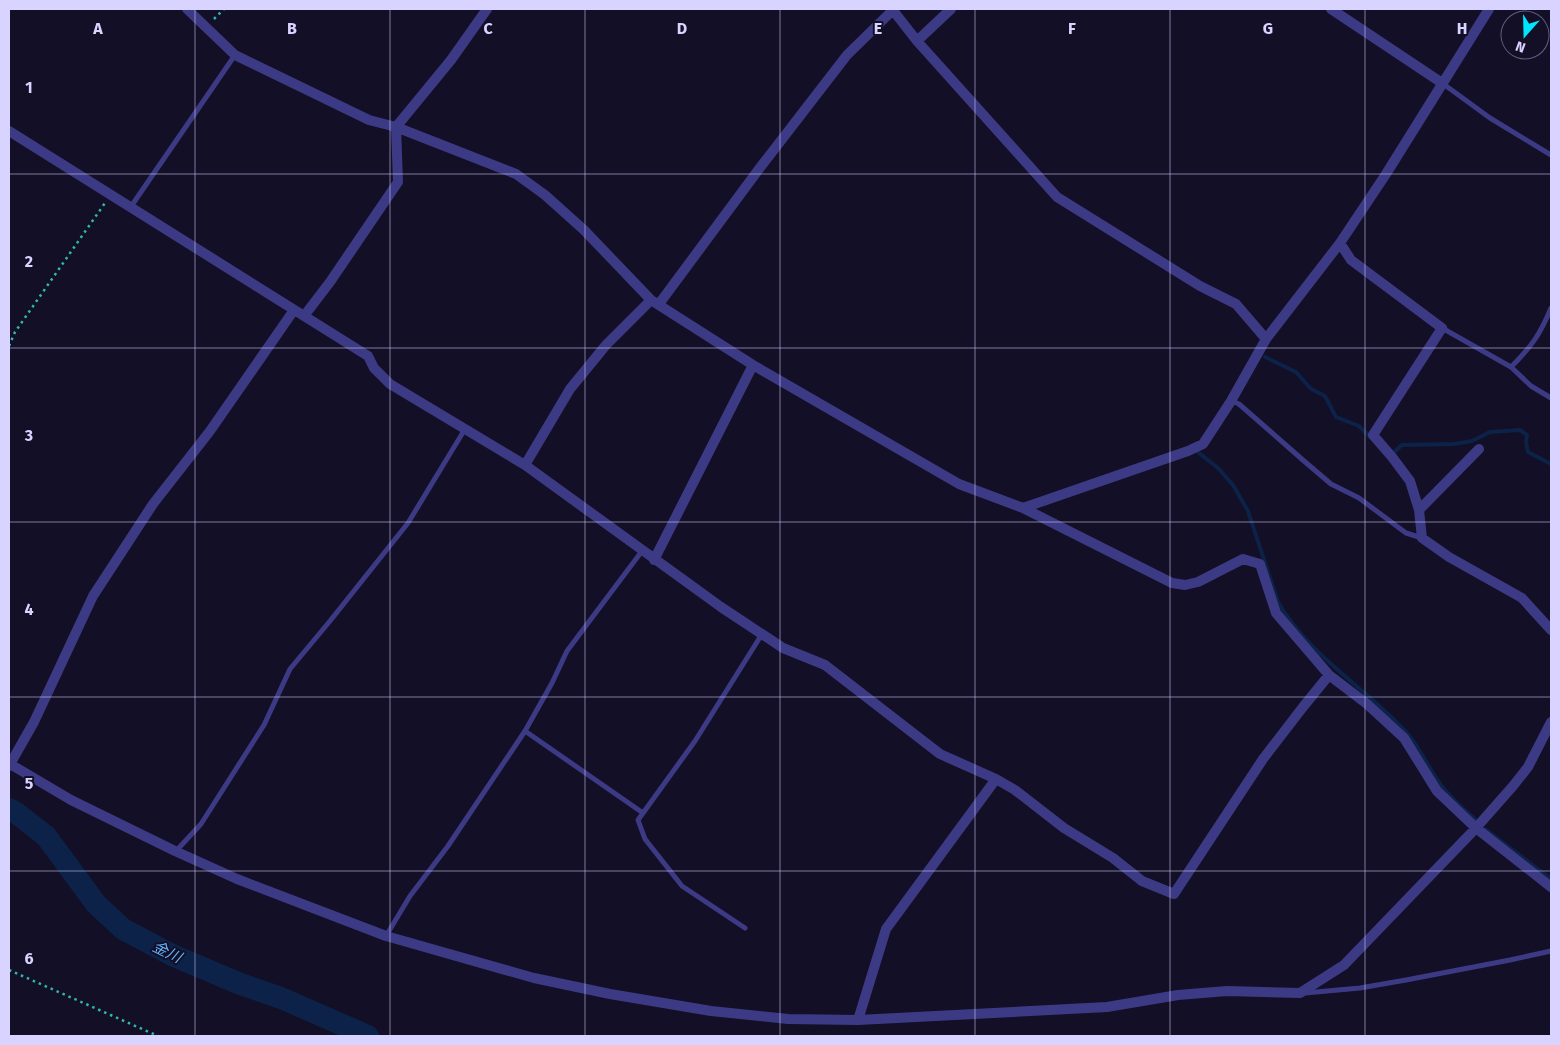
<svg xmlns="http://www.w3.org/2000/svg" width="1560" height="1045" font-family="'Fira Sans','Noto Sans JP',sans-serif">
  <rect width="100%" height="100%" fill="#130f26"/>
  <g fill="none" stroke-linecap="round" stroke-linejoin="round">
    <path stroke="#0c2248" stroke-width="4" d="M1265,357L1296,372L1311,389L1325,396L1336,417L1359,426L1371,438
      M1194,449L1218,468L1233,485L1248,511L1278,602C1309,656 1366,688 1407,733C1422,750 1430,773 1445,790C1455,802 1467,812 1478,822
      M1392,454L1402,445L1454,444L1472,441L1490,432L1520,430L1527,435L1526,443L1528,452L1551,464
      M1485,829L1551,879"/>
    <path stroke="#0c2248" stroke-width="22" d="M9,809L15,812L46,836L96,904L123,929L172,955L238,983L281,998L368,1036"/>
    <path stroke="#2fb8b0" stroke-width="2.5" stroke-dasharray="2.5 4" stroke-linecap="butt" d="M214,19L224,9
      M9,346L15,332L105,203
      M9,970L158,1036"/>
    <path stroke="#3d3a85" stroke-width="5" d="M1442,83L1490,118L1551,155
      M130,208L235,55
      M1442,328L1511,367L1531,386L1551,398
      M1511,367C1531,347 1540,335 1551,308
      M1232,401L1239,404L1304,461L1331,484L1359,498L1406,533L1422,538
      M525,731L643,813
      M176,851L201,824L264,725L290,669L330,621L408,523L465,429
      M745,928L682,886L645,839L638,820L695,741L762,634
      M386,936L410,896L448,846L525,731L552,683L567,651L642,551
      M1305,993L1360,988L1406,980L1510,960L1551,951"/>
    <path stroke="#3d3a85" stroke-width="10" d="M187,9L235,55L369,120L396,127L516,174L545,195L584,230L651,300L753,365L959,484L1023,508L1172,583L1185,585L1198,582L1243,559L1260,564L1276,613L1329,675L1367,704L1404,738L1437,791L1476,828L1551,887
      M892,9L917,41L1057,197L1200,286L1236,304L1266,339
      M1331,9L1442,83
      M917,41L951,9
      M9,131L368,356L374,368L390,384L525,465L721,607L783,648L825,665L940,754L996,779L1015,790L1064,828L1113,858L1142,881L1174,894L1263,759L1303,707L1329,675
      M1340,243L1351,260L1442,328L1373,435L1392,457L1410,481L1419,510
      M659,304L759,169L847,55L893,10
      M304,316L330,282L398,182L396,127L451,60L487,9
      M1479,449L1419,510L1422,538L1449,557L1522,598L1551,630
      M525,465L570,389L606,345L651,300
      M1023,508L1188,451L1203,444L1231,401L1266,339L1340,243L1386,174L1489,9
      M654,560L753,365
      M10,764L71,800L175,851L237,879L386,936L534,978L610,994L711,1011L788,1019L858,1020L1107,1007L1178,995L1227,991L1300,993L1344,965L1476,828L1513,786L1528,767L1551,722
      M9,766L34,722L93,596L153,504L210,431L294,310
      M858,1020L886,929L996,779"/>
  </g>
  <path fill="none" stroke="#d9d4ff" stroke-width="1" stroke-opacity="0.55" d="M195,9V1036M390,9V1036M585,9V1036M780,9V1036M975,9V1036M1170,9V1036M1365,9V1036M9,174H1551M9,348H1551M9,522H1551M9,697H1551M9,871H1551"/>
  <g text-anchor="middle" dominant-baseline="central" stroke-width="4" stroke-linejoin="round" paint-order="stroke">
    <g font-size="15" font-style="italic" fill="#62b6ff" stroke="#130f26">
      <text transform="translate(167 952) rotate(26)">金川</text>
    </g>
  </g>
  <g font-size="16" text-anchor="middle" font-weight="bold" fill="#d9d4ff" stroke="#130f26" stroke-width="4" stroke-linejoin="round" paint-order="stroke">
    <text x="98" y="34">A</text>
    <text x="292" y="34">B</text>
    <text x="488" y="34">C</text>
    <text x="682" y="34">D</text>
    <text x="878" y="34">E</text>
    <text x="1072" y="34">F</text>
    <text x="1268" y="34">G</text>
    <text x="1462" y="34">H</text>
    <text x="29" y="93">1</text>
    <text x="29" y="267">2</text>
    <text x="29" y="441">3</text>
    <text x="29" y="615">4</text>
    <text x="29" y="789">5</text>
    <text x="29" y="964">6</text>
  </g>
  <rect width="1560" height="1045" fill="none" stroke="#d9d4ff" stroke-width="20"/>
  <g transform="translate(1525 35) rotate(200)"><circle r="24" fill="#130f26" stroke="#625e7d"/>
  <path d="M0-4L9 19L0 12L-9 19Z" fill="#00e5ff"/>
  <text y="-8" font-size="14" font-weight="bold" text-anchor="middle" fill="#d9d4ff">N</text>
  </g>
</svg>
